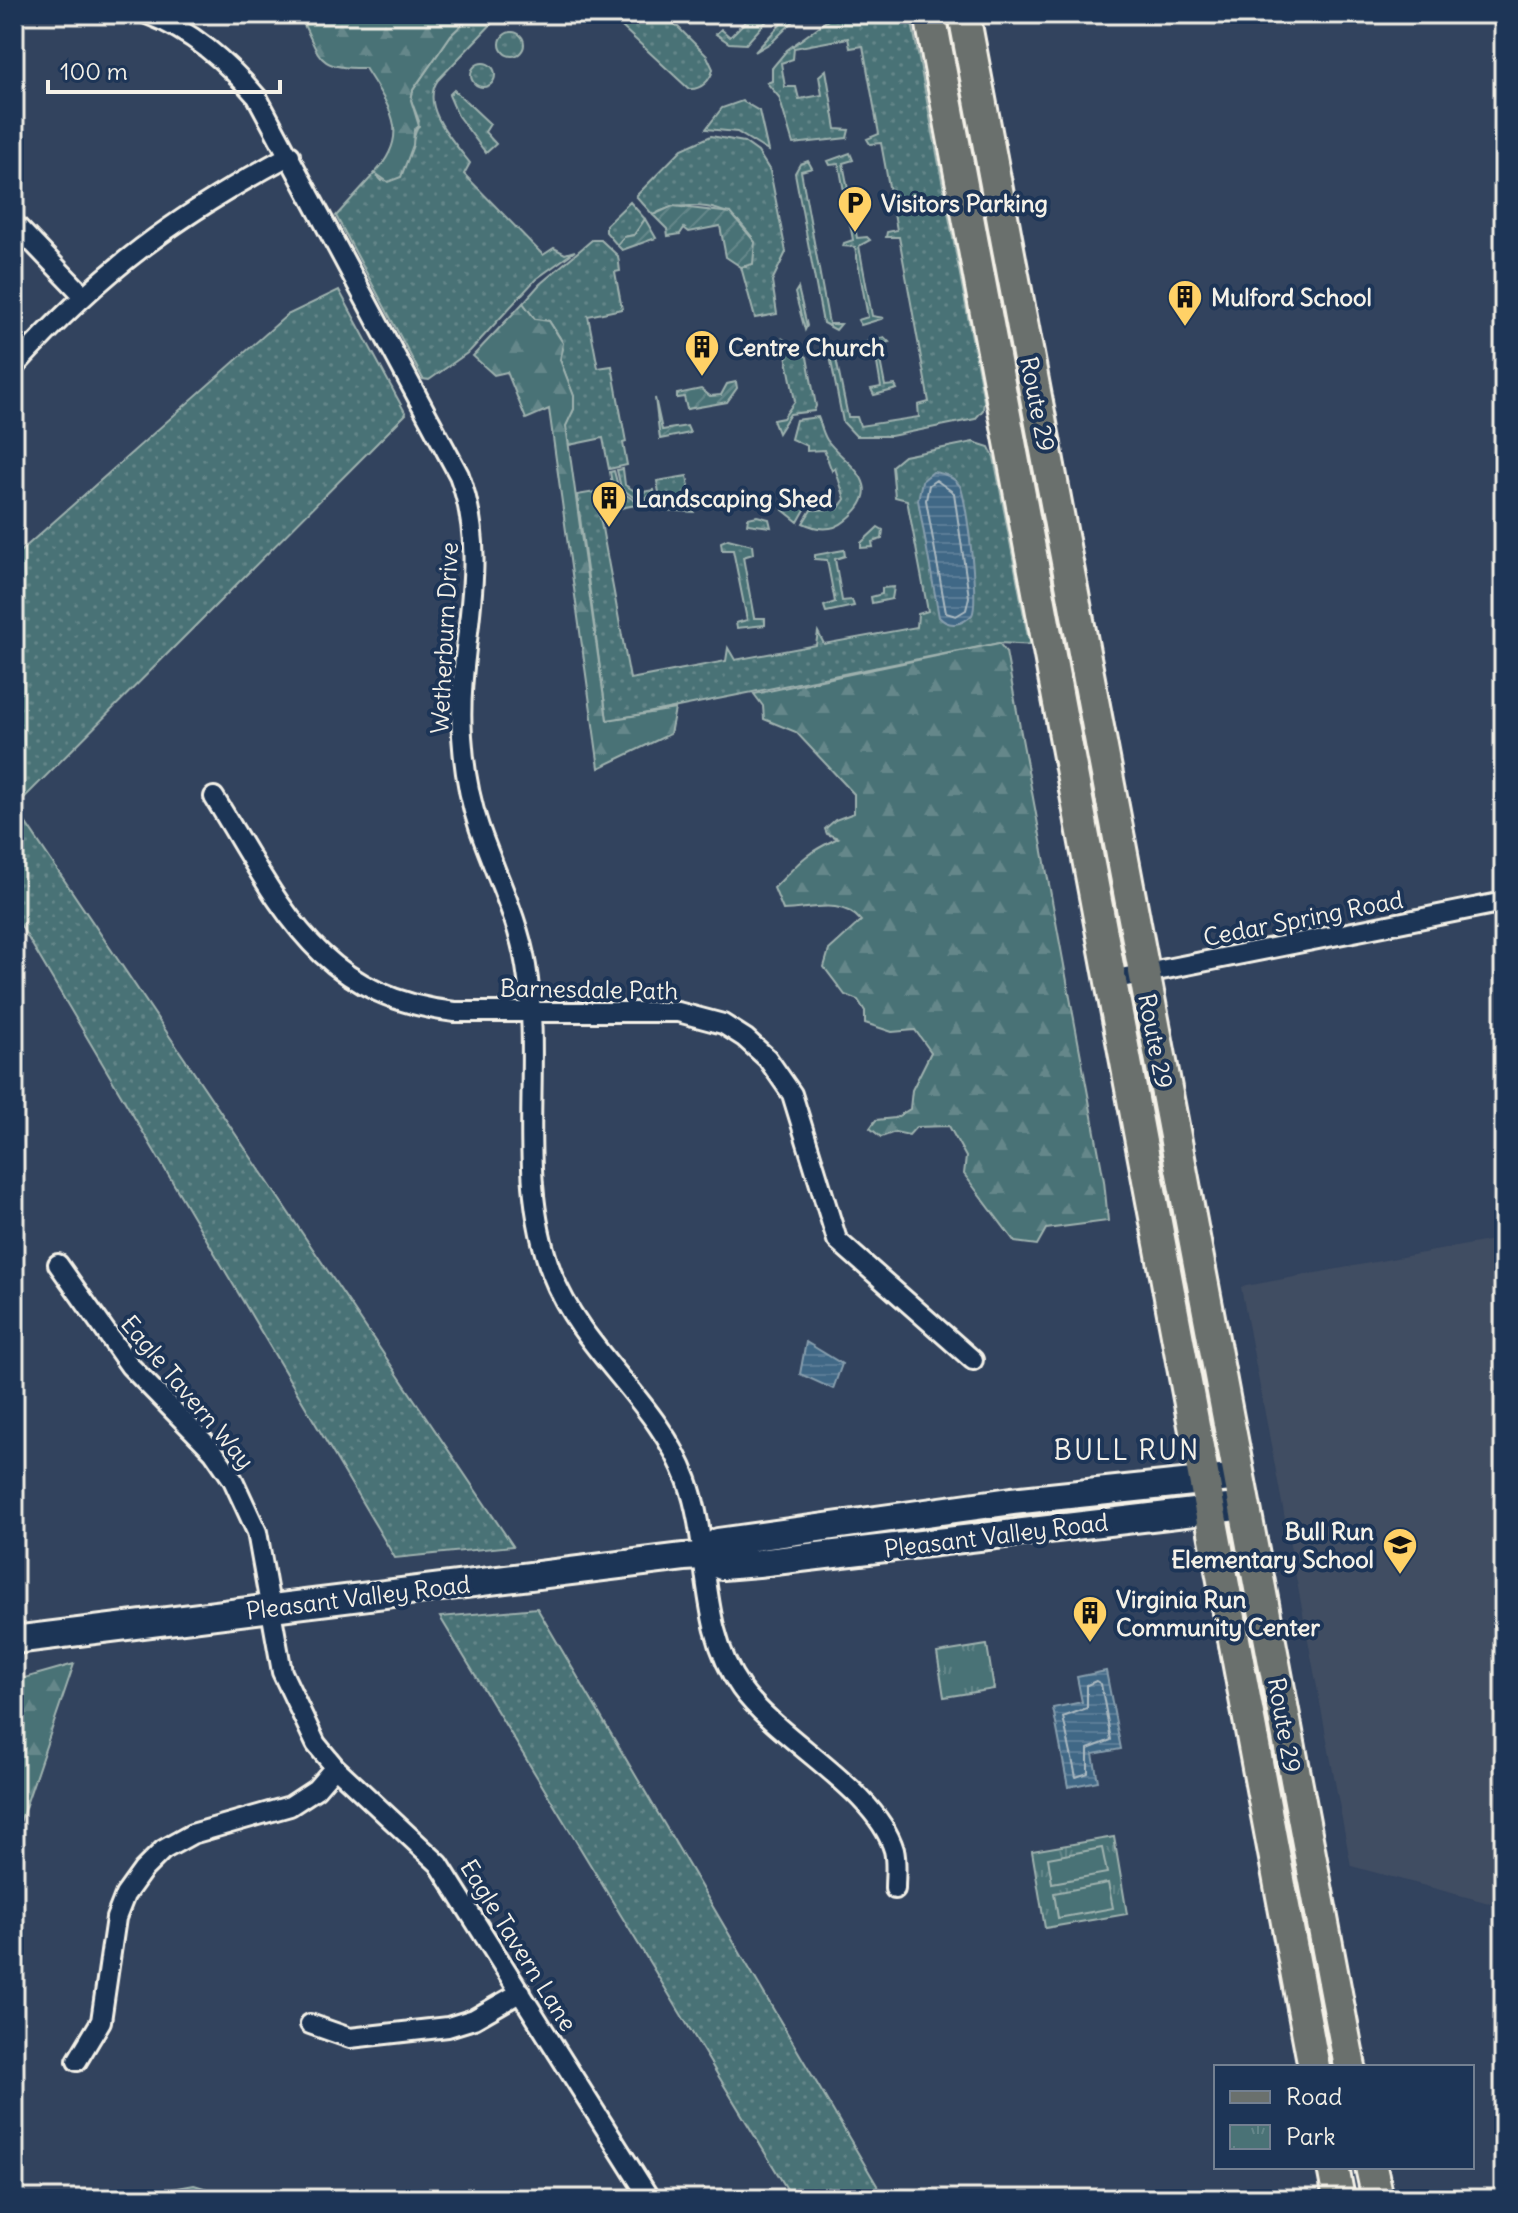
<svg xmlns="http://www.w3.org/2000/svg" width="1518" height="2213" font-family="Delius,sans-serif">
  <defs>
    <pattern id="grass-dots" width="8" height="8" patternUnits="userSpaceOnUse" patternTransform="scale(2)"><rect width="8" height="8" fill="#4a7276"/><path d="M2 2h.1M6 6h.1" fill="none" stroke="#65878a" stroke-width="1.8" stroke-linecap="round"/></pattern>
    <pattern id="forest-firs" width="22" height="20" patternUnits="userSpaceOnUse" patternTransform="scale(2)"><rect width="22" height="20" fill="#4a7276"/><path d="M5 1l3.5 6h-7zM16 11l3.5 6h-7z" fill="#65878a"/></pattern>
    <pattern id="park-tufts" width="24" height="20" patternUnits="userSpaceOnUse" patternTransform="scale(2)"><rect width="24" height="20" fill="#4a7276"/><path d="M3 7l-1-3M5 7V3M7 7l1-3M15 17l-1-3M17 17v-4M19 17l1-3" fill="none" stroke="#65878a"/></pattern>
    <pattern id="garden-furrows" width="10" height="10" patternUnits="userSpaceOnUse" patternTransform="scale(2)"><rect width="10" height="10" fill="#4a7276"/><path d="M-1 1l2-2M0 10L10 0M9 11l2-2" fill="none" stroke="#65878a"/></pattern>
    <pattern id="water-rules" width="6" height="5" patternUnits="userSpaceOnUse" patternTransform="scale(2)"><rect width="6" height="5" fill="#3f6786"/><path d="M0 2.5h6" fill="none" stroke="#5b7d97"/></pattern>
  </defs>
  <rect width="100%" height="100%" fill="#32435e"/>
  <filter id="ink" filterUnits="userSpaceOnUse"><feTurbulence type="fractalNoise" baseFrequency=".0125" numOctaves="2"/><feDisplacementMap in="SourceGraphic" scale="16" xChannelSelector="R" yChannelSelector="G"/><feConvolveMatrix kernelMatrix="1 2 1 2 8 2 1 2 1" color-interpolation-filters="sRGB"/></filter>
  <g filter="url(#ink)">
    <path fill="#414d62" d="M1504,1238V1907L1351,1866L1241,1287Z"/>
    <path fill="url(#grass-dots)" stroke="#9fb2af" stroke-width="2" d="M473,14H501L438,80C419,106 454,142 470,163L464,174L543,255L554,248L565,254L575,251L536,279L470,351L429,380L423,379L336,216L375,173L382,181L408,157L419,121L411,100L413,90L451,35Z
      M608,14H665L707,56L713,69C711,80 701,90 689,89Z
      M753,14H773L746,44L729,43L716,34L721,29L730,37Z
      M790,14H801L772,42L755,52Z
      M836,14H910L911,17L984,401L983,410L975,419L891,436H856L843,422L830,356L832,349L841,345L845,350L835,354L848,417H857L860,426L919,417L918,405L929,402L899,237H886L887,232L897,230L881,143L870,144L867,139L879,134L863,46L850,48L848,38L794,48L793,59L781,63L785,87H796L799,99L822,95L819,76L826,70L836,129L849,130L847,138L793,144L779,97L767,83L772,81V68L787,50Z
      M500 44a12 12 0 1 1 24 0a12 12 0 1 1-24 0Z
      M471 75a12 12 0 1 1 24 0a12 12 0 1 1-24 0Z
      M454,90L490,124L485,132L496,144L486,153L458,116L449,95Z
      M742,101L759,111L768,151L737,132L706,129L722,108Z
      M711,136L744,142L758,152L770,171L786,252L772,281L777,314L755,318L741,267H746L752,237C747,231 741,223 735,218C715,203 673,202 653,215L636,196L682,149Z
      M850,153L853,160L843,163L857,238L867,237L870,240L859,246L872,316L884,318L861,325L858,320L868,317L855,247L843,246L844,243L853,240L839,164L830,165L828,161Z
      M808,161L812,168L801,171L829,324H841L836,330L823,323L795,173L800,164Z
      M630,202L645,219L634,235L624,237L617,245L606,232V225Z
      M592,240H601L618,256L620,271L615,272L622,309L588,316L598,368L612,366L626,442L623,443L627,465L609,469L603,438L569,445L565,425L574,409V397L560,360L563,349L560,338L549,321L535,319L523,303L540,284Z
      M798,288L807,326L805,330L795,293Z
      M339,290L406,414L15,807L513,1546L395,1558L14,914V557L287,315Z
      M884,337L889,342L877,345L885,386L895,385L897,389L874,395L871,389L881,387L874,345L862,347V343Z
      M783,339L807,357L816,406L814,411L790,414L778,433L773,420L783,418L795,401Z
      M818,417C821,424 822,432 827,440C845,465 891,484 845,521C832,532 816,529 803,523L811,510L838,509L845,499L835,468L832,471L824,450L807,451V446L791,439L796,420Z
      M973,442L989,447L994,457L1028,637L1038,645L999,643L607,721L577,495L613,489L610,472L614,471L619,490L635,501L655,498V511L652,502L599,512L630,679L726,661L728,648L735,660L816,645L818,632L824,644L917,627L918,614L928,611L907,500L895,497L892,466L904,456Z
      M623,469L625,485L638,493L654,490L655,495L636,499L621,488L617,470Z
      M687,476L694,512L662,510L657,481Z
      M757,516L769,519L771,527L747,524L748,518Z
      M878,527L883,530L882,539L872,542L873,547L861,548V543Z
      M728,539L752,545L753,554L743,557L754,618H765V625L737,628L736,623L747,620L733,550H722L721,542Z
      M844,550L845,556L835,559L842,601L852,600L854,606L826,612L824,606L835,602L827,560L815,559V555Z
      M894,587L892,599L872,603L871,597L882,594V588Z
      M537,1608L885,2199H793L440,1617Z"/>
    <path fill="url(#forest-firs)" stroke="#9fb2af" stroke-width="2" d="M298,14H473L451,35L413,90L411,100L419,126L414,130L413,145L401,177L388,182L375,173C412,133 389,107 365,68C311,69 322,54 298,14Z
      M523,303L535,319L549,321L563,343L560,360L574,396V409L566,426L607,720L675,709L670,734L599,768L549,409L526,419L507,372L494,375L473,356Z
      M999,643L1006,652L1104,1181L1108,1221L1046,1229L1037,1245L1015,1242L964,1174L966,1157L949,1126L916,1127L909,1135L895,1132L881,1137L870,1128L876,1120L895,1118L910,1109L912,1090L931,1052L915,1030L892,1032L865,1023V1011L858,1000L845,995L824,967L829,950L861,921C842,897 809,910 783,910L774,888C801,861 801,856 838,838L827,834L825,829L835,820L854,813V794L796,732L764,719L763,706L754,694Z
      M74,1664L14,1840V1681Z
      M194,2185L241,2199H118Z"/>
    <path fill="url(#park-tufts)" stroke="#9fb2af" stroke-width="2" d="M987,1645L994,1689L944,1697L937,1653Z
      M1114,1837L1127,1914L1045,1928L1032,1851Z"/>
    <path fill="url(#garden-furrows)" stroke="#9fb2af" stroke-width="2" d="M673,206L731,213L755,242L753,264L741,267L726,257L720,226L689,232L684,228L680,234L668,236L667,229L653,215Z
      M645,219L656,238L622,250L617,245L624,237L634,235Z
      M736,382L737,388L727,402L687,409L684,397L677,398V394L701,389L710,396L721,395L727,384Z
      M655,398L662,430L687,426L690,433L660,439Z
      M807,506L798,522L783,510L785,507Z"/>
    <path fill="#4a7276" stroke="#9fb2af" stroke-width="2" d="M1102,1848L1107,1873L1052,1883L1048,1858Z
      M1108,1883L1113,1908L1058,1918L1054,1893Z"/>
    <path fill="url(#water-rules)" stroke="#879ead" stroke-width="2" d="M933,472C943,473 954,477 960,486C967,499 979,603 972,615C962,625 949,628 939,617L918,500L922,481Z
      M806,1342L842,1364L833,1389L800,1374Z
      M1106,1671L1121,1749L1093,1754L1098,1781L1068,1787L1053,1708L1082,1702L1077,1677Z"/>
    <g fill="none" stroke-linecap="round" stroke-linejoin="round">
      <path stroke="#acbac1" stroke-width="2" d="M936,480L954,493L969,597L966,610L956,616L946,613L926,500L929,485Z
        M1096,1681L1101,1684L1111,1740L1088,1749V1773L1076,1777L1063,1717L1087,1708V1685Z"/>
      <defs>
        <path id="minor" d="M147,14C192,31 226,61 257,97L459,475C493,568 456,643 462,736C464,767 469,798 479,827C495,874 518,917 526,966C543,1068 514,1175 552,1274C582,1352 658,1401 687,1480C712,1548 697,1626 741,1688C779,1741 876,1789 894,1850C897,1863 895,1877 895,1889
          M14,223L82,294
          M14,367C102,270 176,216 290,155
          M214,797C281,904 315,996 455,1012H678L723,1024L745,1038L767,1058L792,1094L837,1240L973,1360
          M1111,980L1504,902
          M58,1264L130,1366L213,1451L233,1480L257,1532L282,1672L316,1744L335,1767L439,1864L650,2199
          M310,2024L350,2038L448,2027L474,2019L521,1992
          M77,2061L101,2021L116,1918L125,1895L143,1870L163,1850L192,1834L290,1806L316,1789L335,1767"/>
        <path id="secondary" d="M702,1556L718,1542L1012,1501L1240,1477
          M14,1640L684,1557L702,1556L722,1566L758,1563L1245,1506"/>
        <path id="primary" d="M930,14L1314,2067
          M964,14L1350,2067
          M1333,2167L1339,2199
          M1371,2167L1378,2199"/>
      </defs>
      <use href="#minor" stroke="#f4f1e8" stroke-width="24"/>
      <use href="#secondary" stroke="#f4f1e8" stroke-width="32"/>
      <use href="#primary" stroke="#f4f1e8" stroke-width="36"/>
      <use href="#minor" stroke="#1d3557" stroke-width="18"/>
      <use href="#secondary" stroke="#1d3557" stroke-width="26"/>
      <use href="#primary" stroke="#6a706d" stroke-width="30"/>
    </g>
  </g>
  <defs>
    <symbol id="parking-pin" viewBox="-11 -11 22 30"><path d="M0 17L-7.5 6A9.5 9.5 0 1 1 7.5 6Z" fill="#ffd166" stroke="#1d3557"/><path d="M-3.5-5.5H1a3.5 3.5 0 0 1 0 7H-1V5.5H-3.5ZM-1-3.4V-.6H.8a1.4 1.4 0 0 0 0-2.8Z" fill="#111"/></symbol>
    <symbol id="building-pin" viewBox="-11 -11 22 30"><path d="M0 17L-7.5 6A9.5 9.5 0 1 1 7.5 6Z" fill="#ffd166" stroke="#1d3557"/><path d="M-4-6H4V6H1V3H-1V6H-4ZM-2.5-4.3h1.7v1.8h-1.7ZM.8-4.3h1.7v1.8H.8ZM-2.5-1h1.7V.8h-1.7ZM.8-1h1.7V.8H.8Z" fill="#111"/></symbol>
    <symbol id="school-pin" viewBox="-11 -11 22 30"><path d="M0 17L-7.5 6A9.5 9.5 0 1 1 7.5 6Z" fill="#ffd166" stroke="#1d3557"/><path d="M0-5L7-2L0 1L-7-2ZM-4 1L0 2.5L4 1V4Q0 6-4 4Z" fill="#111"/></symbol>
  </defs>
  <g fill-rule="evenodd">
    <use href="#parking-pin" x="835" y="183" width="40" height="54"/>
    <use href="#building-pin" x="1165" y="277" width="40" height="54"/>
    <use href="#building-pin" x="682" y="327" width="40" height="54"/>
    <use href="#building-pin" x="589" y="478" width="40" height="54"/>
    <use href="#school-pin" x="1380" y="1525" width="40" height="54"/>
    <use href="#building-pin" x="1070" y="1593" width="40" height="54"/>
  </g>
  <g text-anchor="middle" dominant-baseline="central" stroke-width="8" stroke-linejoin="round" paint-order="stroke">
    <g font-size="24" font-weight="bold" fill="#f4f1e8" stroke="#1d3557" text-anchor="start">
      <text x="881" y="203">Visitors Parking</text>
      <text x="1211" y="297">Mulford School</text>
      <text x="728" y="347">Centre Church</text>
      <text x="635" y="498">Landscaping Shed</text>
      <text x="1374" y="1531" text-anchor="end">Bull Run<tspan x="1374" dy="28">Elementary School</tspan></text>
      <text x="1116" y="1599">Virginia Run<tspan x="1116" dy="28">Community Center</tspan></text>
    </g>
    <g font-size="24" fill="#f4f1e8" stroke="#1d3557">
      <text transform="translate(1038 404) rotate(79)">Route 29</text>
      <text transform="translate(444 638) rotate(-87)">Wetherburn Drive</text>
      <text transform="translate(1303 918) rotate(-11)">Cedar Spring Road</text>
      <text transform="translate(589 989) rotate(1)">Barnesdale Path</text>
      <text transform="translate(1156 1041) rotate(79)">Route 29</text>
      <text transform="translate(188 1392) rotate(50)">Eagle Tavern Way</text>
      <text transform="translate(996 1535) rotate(-7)">Pleasant Valley Road</text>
      <text transform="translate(358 1597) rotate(-7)">Pleasant Valley Road</text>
      <text transform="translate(1285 1725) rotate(80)">Route 29</text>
      <text transform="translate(519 1945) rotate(58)">Eagle Tavern Lane</text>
    </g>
    <g font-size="28" letter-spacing="2" fill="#f4f1e8" stroke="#1d3557">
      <text x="1127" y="1450">BULL RUN</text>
    </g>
  </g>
  <rect width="1518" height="2213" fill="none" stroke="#1d3557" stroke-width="48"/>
  <rect x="24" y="24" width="1470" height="2165" fill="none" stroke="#f4f1e8" stroke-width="3" filter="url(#ink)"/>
  <rect x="1214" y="2065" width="260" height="104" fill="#1d3557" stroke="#738091" stroke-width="2"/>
  <rect x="1230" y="2091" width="40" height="12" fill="#6a706d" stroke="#738091" stroke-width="2"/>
  <text x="1286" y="2105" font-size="24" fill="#f4f1e8">Road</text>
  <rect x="1230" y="2125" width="40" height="24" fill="url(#park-tufts)" stroke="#738091" stroke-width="2"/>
  <text x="1286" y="2145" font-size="24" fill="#f4f1e8">Park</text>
  <path d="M48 80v12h232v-12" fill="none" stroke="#f4f1e8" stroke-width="4"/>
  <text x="60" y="80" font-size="24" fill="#f4f1e8" stroke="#1d3557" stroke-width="6" paint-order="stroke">100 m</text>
</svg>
